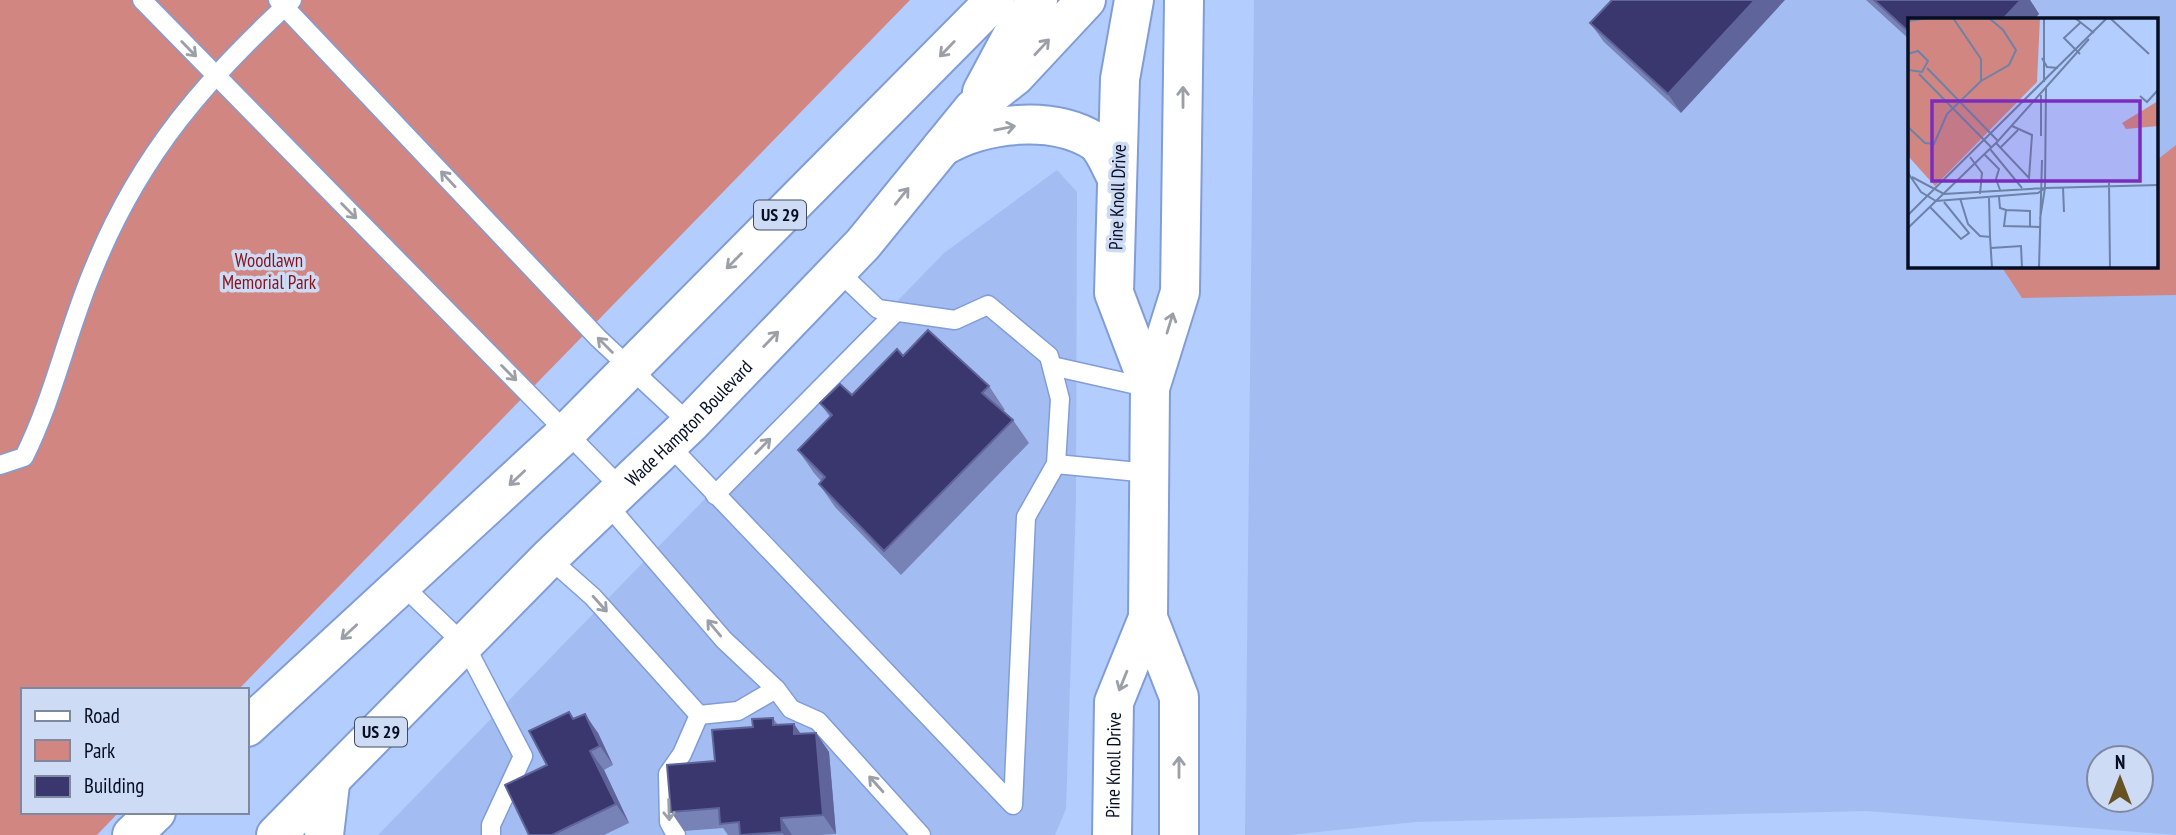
<svg xmlns="http://www.w3.org/2000/svg" width="2176" height="835" viewBox="0 0 2176 835" font-family="'PT Sans Narrow',sans-serif">
<style>
.built{fill:#a3bdf3;fill-rule:evenodd}
.green{fill:#d28681}
.lines{fill:none;stroke-linecap:round;stroke-linejoin:round}
.lane-casing{stroke:#809dd7;stroke-width:21}
.primary-casing{stroke:#809dd7;stroke-width:42}
.lane{stroke:#fff;stroke-width:18}
.primary{stroke:#fff;stroke-width:38}
.wall{fill:#7782b6}
.shaded-wall{fill:#5f649a}
.building{fill:#3a376e;stroke:#5f649a;stroke-width:2}
.oneway{stroke:#9b9fa7}
.labels{text-anchor:middle;stroke-width:7;stroke-linejoin:round;paint-order:stroke}
.shield{fill:#cedbf4;stroke:#414c62;stroke-width:2}
.shield-label{font-size:18px;font-weight:bold;fill:#050e23}
.street-label{font-size:19px;fill:#050e23;stroke:#cedbf4}
.park-label{font-size:19px;fill:#86121c;stroke:#cedbf4}
.inset-road{fill:none;stroke:#6e81a7;stroke-width:2}
.view{fill:#7b2cbf;fill-opacity:0.15;stroke:#7b2cbf;stroke-width:3.5}
.inset-edge{fill:none;stroke:#050e23;stroke-width:3.5}
</style>
<rect width="100%" height="100%" fill="#b4cdff"/>
<!-- built -->
<g class="built">
<path d="M1254,0H2176V835L1866,811L1416,822L1288,835H1245ZM1910,19H2157V266H1910ZM2099,758H2141V800H2099Z"/>
<path d="M1057,170L1077,192L1076,501L1066,809L1055,835H378L944,253Z"/>
</g>
<!-- green -->
<g class="green">
<path d="M0,0H910L238,690H23V812H119L97,835H0Z"/>
<path d="M2176,145V295L2022,298L2001,266H2157V160Z"/>
</g>
<g class="lines">
<!-- lane casing -->
<g class="lane-casing">
<g id="lane">
<path d="M142,0L621,488"/>
<path d="M278,0L598,338L690,424"/>
<path d="M1052,366L1150,388"/>
<path d="M669,445L1013,805L1026,517L1056,464L1060,399L1049,356L988,305L955,320L878,309L837,270"/>
<path d="M1056,464L1149,473"/>
<path d="M0,465L24,457C55,395 68,327 96,263C141,154 206,79 292,0"/>
<path d="M715,495L896,312"/>
<path d="M606,503L724,640L776,689L791,709L818,721L921,835"/>
<path d="M549,558L593,597L699,715L682,754L668,774L669,822L676,835"/>
<path d="M401,584L465,645L523,756L491,825V835"/>
<path d="M699,715L738,711L776,689"/>
</g>
</g>
<!-- primary casing -->
<g class="primary-casing">
<g id="primary">
<path d="M1134,0L1120,79L1114,293L1150,388"/>
<path d="M982,92L1012,36L1038,0"/>
<path d="M942,147C984,122 1052,115 1094,141C1104,148 1111,168 1117,178"/>
<path d="M247,727L567,432L995,0"/>
<path d="M132,835L156,812"/>
<path id="s1" d="M276,835L549,558L690,424L863,244L973,109L1015,76L1086,0"/>
<path d="M324,835L330,784"/>
<path id="s2" d="M1112,835L1114,702L1148,618"/>
<path d="M1179,835V697L1148,618L1150,388L1180,292L1184,0"/>
</g>
</g>
<!-- lane -->
<use href="#lane" class="lane"/>
<!-- primary -->
<use href="#primary" class="primary"/>
</g>
<!-- wall -->
<g class="wall">
<path d="M1612,0L1681,113L1604,42L1590,23Z"/>
<path d="M1866,0H2030L2039,14L2034,19H1910V40Z"/>
<path d="M903,356L989,386L1005,410L1003,411L1013,420L1029,443L901,575L835,507L819,484L821,481L814,473L798,450L830,417L820,403L852,395Z"/>
<path d="M773,718L778,725L794,724L800,734L816,733L829,752L836,834L821,835H728L723,828L684,831L671,812L715,761Z"/>
<path d="M574,719L598,733L613,765L604,770L629,823L604,835H529Z"/>
</g>
<!-- shaded-wall -->
<g class="shaded-wall">
<path d="M1755,0H1785L1681,113L1668,94Z"/>
<path d="M2021,0H2030L2039,14L2034,19H2003Z"/>
<path d="M585,714L598,733L613,765L600,746Z"/>
<path d="M794,724L807,743L794,734Z"/>
<path d="M816,733L829,752L836,834L823,815Z"/>
<path d="M590,751L604,770L629,823L616,804Z"/>
<path d="M781,818L792,835H784L782,832Z"/>
</g>
<!-- building -->
<g class="building">
<path d="M1612,0H1755L1668,94L1590,23Z"/>
<path d="M1874,0H2021L2003,19H1910V33Z"/>
<path d="M928,330L989,386L982,393L1013,420L884,551L819,484L825,477L798,450L832,415L820,403L840,384L852,395L897,349L903,356Z"/>
<path d="M569,712L573,719L585,714L600,746L590,751L616,804L552,835H529L505,785L547,765L529,731Z"/>
<path d="M773,718V725L794,724V734L816,733L823,815L781,818L782,832L740,835L739,822L720,824L719,808L671,812L667,765L715,761L712,730L753,727L752,719Z"/>
</g>
<!-- one-way arrows -->
<defs><path id="oneway-shaft" d="M-6 0H5M1.5-3L5.5 0L1.5 3" fill="none" stroke-width="1.6" stroke-linecap="round" stroke-linejoin="round" transform="scale(1.75)"/></defs>
<g class="oneway">
<use href="#oneway-shaft" transform="translate(1042 47) rotate(-47)"/>
<use href="#oneway-shaft" transform="translate(189 49) rotate(46)"/>
<use href="#oneway-shaft" transform="translate(947 49) rotate(134)"/>
<use href="#oneway-shaft" transform="translate(1183 97) rotate(-90)"/>
<use href="#oneway-shaft" transform="translate(1005 128) rotate(-11)"/>
<use href="#oneway-shaft" transform="translate(448 179) rotate(-133)"/>
<use href="#oneway-shaft" transform="translate(902 196) rotate(-51)"/>
<use href="#oneway-shaft" transform="translate(349 211) rotate(45)"/>
<use href="#oneway-shaft" transform="translate(734 261) rotate(135)"/>
<use href="#oneway-shaft" transform="translate(1170 323) rotate(-73)"/>
<use href="#oneway-shaft" transform="translate(771 339) rotate(-46)"/>
<use href="#oneway-shaft" transform="translate(605 345) rotate(-135)"/>
<use href="#oneway-shaft" transform="translate(509 373) rotate(45)"/>
<use href="#oneway-shaft" transform="translate(763 446) rotate(-45)"/>
<use href="#oneway-shaft" transform="translate(517 478) rotate(137)"/>
<use href="#oneway-shaft" transform="translate(600 604) rotate(48)"/>
<use href="#oneway-shaft" transform="translate(714 628) rotate(-130)"/>
<use href="#oneway-shaft" transform="translate(349 632) rotate(137)"/>
<use href="#oneway-shaft" transform="translate(1123 681) rotate(112)"/>
<use href="#oneway-shaft" transform="translate(1179 767) rotate(-90)"/>
<use href="#oneway-shaft" transform="translate(876 784) rotate(-132)"/>
<use href="#oneway-shaft" transform="translate(669 810) rotate(88)"/>
</g>
<g class="labels">
<!-- shield labels -->
<g class="shield">
<rect x="754" y="200.5" width="52" height="29" rx="5"/>
<rect x="355" y="717.5" width="52" height="29" rx="5"/>
</g>
<g class="shield-label">
<text x="780" y="221">US 29</text>
<text x="381" y="738">US 29</text>
</g>
<!-- street labels -->
<g class="street-label">
<text transform="translate(1117 197) rotate(-88)" y="7">Pine Knoll Drive</text>
<text dy="7" stroke="none"><textPath href="#s1" startOffset="583">Wade Hampton Boulevard</textPath></text>
<text dy="7" stroke="none"><textPath href="#s2" startOffset="70">Pine Knoll Drive</textPath></text>
</g>
<!-- park labels -->
<g class="park-label">
<text x="269" y="267">Woodlawn<tspan x="269" dy="22">Memorial Park</tspan></text>
</g>
</g>
<!-- overview -->
<g transform="translate(1908 18)">
<rect width="250" height="250" fill="#b4cdff"/>
<path d="M0,0H132L129,64L27,168L0,138ZM250,83V108L218,111L214,105Z" fill="#d28681"/>
<path class="inset-road" d="M136,0V64M167,0L186,15M202,0L241,36M0,3L21,0M172,5L156,20L172,36M0,36L10,33L20,43L14,54L0,52M134,40L139,49L150,50M19,50L90,123M11,56L83,129M73,63L101,47L108,32L95,12L81,0M133,77V118M232,78L239,84L250,72M0,109L17,125L26,126L39,96L73,63V41L45,0M88,125L121,160L124,117L104,108M92,130L110,112M82,131L114,170M76,136L91,151L88,161L92,172M62,139L74,155L72,176M0,155L13,174L28,183L130,175L137,170M4,159L36,176L137,170M201,165L202,250M155,169L156,194M137,170L251,167M91,179L92,190L98,192L96,208L132,209M52,180L60,206L72,218L82,219L81,180M22,189L53,221L61,215L36,184M98,192L122,193V209M0,197L199,0M132,201L137,170L138,70M0,210L90,123L181,21M82,219L84,250M83,230L113,228L114,250M131,250L134,142"/>
<path class="view" d="M24,83H232V163H24Z"/>
<rect width="250" height="250" class="inset-edge"/>
</g>
<!-- legend -->
<rect x="21" y="688" width="228" height="126" fill="#cedbf4" stroke="#7e89a0" stroke-width="2"/>
<rect x="35" y="711" width="35" height="10" fill="#ffffff" stroke="#7e89a0" stroke-width="2"/>
<text x="84" y="723" font-size="21" fill="#050e23">Road</text>
<rect x="35" y="740" width="35" height="21" fill="#d28681" stroke="#7e89a0" stroke-width="2"/>
<text x="84" y="758" font-size="21" fill="#050e23">Park</text>
<rect x="35" y="776" width="35" height="21" fill="#3a376e" stroke="#7e89a0" stroke-width="2"/>
<text x="84" y="793" font-size="21" fill="#050e23">Building</text>
<!-- north arrow -->
<g transform="translate(2120 779)"><circle r="33" fill="#cedbf4" stroke="#7e89a0" stroke-width="2"/>
<path d="M0-5L12 26L0 18L-12 26Z" fill="#695222"/>
<text y="-10" font-size="19" font-weight="bold" text-anchor="middle" fill="#050e23">N</text>
</g>
</svg>
